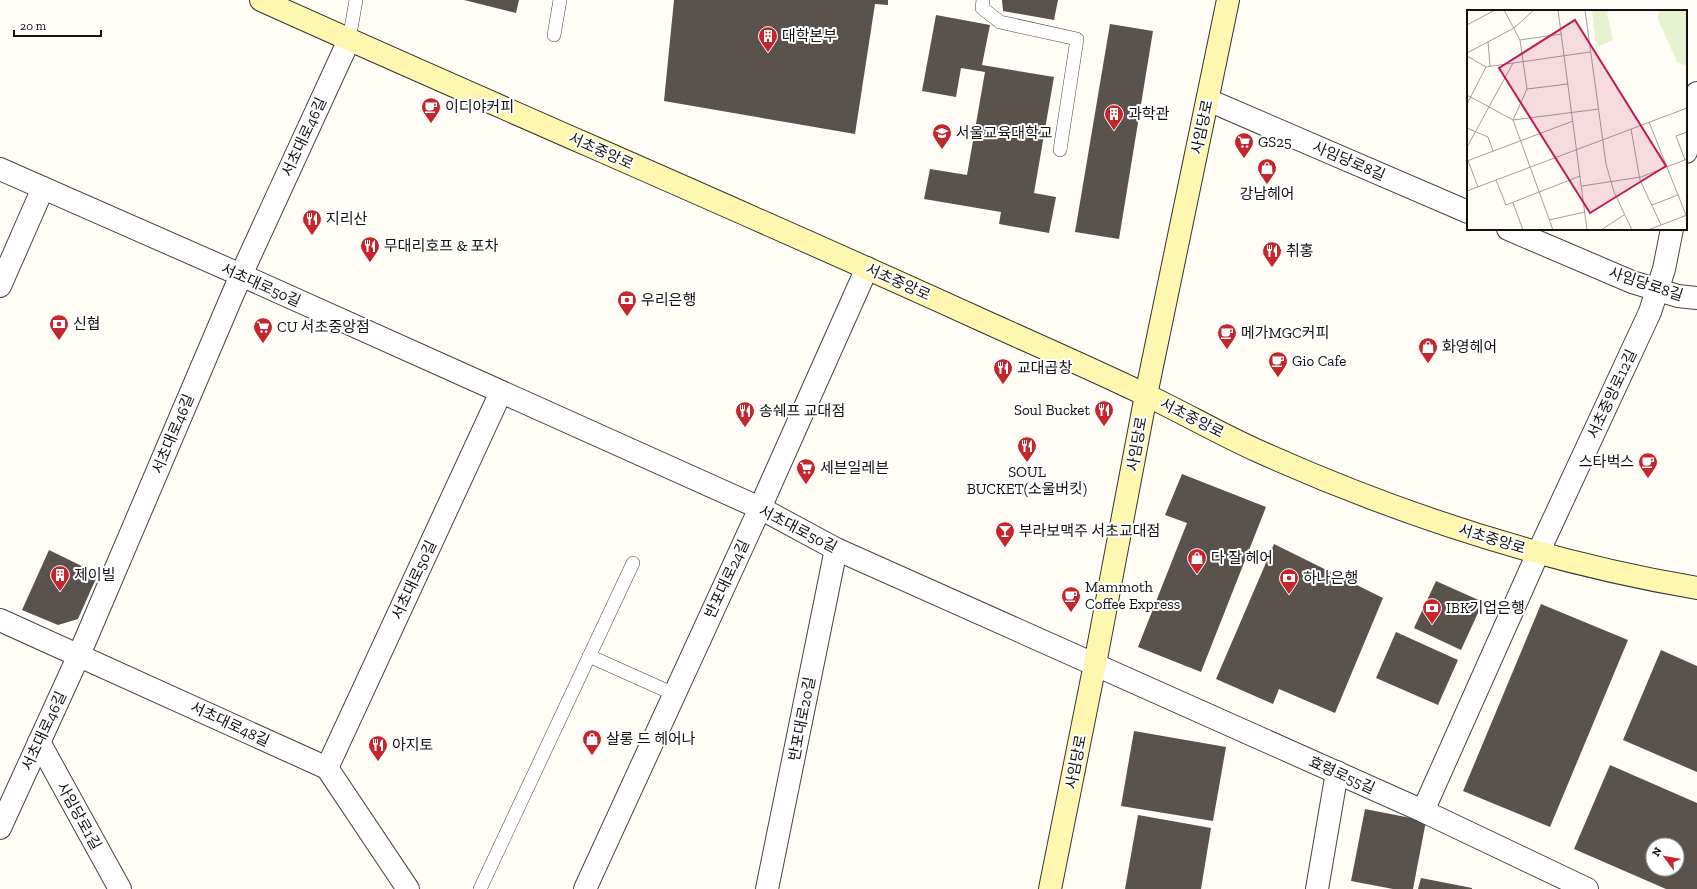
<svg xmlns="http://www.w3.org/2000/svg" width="1697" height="889" viewBox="0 0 1697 889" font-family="'Zilla Slab','Noto Sans KR',serif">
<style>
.building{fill:#5a524d;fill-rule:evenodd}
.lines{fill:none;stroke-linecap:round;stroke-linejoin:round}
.service-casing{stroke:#444;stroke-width:14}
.minor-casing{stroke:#444;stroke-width:24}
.secondary-casing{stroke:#333;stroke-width:24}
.service{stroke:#fff;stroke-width:13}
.minor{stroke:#fff;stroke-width:22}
.secondary{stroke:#fff6b0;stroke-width:22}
.labels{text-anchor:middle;stroke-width:4;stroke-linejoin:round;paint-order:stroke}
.poi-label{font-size:15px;fill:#111;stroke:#fff;text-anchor:start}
.street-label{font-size:15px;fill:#111;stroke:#fff}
.inset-road{fill:none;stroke:#a09f9a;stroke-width:1}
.view{fill:#c2185b;fill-opacity:0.15;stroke:#c2185b;stroke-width:2}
.inset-edge{fill:none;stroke:#111;stroke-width:2}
</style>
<rect width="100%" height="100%" fill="#fffdf5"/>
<!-- building -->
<g class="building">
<path d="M464,0H519L516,13Z"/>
<path d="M674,0H888V5L875,4L855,134L664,101Z"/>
<path d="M1002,0H1058L1054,20L1003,11Z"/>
<path d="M936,15L990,25L982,65L1054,77L1034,193L1056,197L1049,233L999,224L1001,212L924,199L930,169L967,175L985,72L961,68L956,97L922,91Z"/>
<path d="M1110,24L1153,31L1119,239L1075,232Z"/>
<path d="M1182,474L1266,507L1201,672L1138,647L1187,523L1165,515Z"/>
<path d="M1274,544L1383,598L1335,713L1279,689L1273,704L1216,679Z"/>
<path d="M49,550L98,574L78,619L58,625L22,610Z"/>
<path d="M1436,581L1483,602L1461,650L1414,628Z"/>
<path d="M1541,604L1628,640L1550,827L1463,791Z"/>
<path d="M1396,632L1458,660L1438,705L1376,678Z"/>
<path d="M1661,650L1697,666V772L1623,740Z"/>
<path d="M1134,731L1226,747L1213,821L1121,806Z"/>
<path d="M1610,765L1697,803V889H1666L1574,849ZM1653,845H1677V869H1653Z"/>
<path d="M1365,809L1426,821L1413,889H1393L1351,881Z"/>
<path d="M1138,815L1211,828L1201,889H1125Z"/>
<path d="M1421,878L1472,888V889H1418Z"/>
</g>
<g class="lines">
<!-- service casing -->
<g class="service-casing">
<g id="service">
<path d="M983,0L982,8L1000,22L1077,39L1060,150"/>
<path d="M554,35L560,0"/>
<path d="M349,40L356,0"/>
<path d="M589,656L674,694"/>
<path d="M480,889L633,563"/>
</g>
</g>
<!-- minor casing -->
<g class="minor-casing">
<g id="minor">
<path d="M1208,100L1468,212"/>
<path d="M1686,152L1697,93"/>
<path d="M0,169L241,275L760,508L836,549L1423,811L1587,889"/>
<path d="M1508,229L1632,282L1678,296L1697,298"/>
<path d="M0,286L43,188"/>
<path d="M0,620L327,768L408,889"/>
<path d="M39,742L120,889"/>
<path d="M327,768L501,392"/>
<path d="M1423,811L1538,553L1650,312L1664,269L1672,229"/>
<path d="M0,828L79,655L241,275L349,40"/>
<path d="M585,889L760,508L867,268"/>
<path d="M767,889L836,549"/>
<path d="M1317,889L1337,772"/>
</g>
</g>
<!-- secondary casing -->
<g class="secondary-casing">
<g id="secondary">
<path d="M261,0C498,107 738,209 975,317C1032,343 1090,368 1146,395C1184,413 1220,434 1258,451C1398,514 1545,562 1697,588"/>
<path d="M1050,889L1095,664L1146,395L1228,0"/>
</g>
</g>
<!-- service -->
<use href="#service" class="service"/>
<!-- minor -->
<use href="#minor" class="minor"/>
<!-- secondary -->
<use href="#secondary" class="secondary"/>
</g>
<!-- icons -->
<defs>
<g id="building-pin" transform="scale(1)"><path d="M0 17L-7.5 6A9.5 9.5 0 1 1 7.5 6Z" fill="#c4262e" stroke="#fff"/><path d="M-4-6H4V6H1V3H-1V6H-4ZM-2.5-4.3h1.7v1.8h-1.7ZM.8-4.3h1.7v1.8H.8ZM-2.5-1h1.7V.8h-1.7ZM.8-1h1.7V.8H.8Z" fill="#fff"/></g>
<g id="cafe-pin" transform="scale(1)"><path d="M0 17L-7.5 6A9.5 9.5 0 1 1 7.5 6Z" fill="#c4262e" stroke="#fff"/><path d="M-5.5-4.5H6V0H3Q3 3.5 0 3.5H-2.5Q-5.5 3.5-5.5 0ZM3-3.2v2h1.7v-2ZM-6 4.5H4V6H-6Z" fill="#fff"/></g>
<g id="university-pin" transform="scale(1)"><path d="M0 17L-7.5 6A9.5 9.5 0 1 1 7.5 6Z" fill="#c4262e" stroke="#fff"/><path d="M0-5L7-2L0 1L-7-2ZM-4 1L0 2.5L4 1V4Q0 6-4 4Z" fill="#fff"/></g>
<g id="supermarket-pin" transform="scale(1)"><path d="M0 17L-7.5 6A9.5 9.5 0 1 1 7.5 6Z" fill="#c4262e" stroke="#fff"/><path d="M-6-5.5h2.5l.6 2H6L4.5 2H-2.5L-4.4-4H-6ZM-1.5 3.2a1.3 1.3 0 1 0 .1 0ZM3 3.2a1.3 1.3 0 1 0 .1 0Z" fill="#fff"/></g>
<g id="shop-pin" transform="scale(1)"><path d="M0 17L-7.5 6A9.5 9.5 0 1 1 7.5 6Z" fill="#c4262e" stroke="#fff"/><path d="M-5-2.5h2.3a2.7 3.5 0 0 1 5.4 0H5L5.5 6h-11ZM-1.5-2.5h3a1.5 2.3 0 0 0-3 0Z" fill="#fff"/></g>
<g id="restaurant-pin" transform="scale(1)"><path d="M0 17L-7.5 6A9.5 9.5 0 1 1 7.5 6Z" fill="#c4262e" stroke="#fff"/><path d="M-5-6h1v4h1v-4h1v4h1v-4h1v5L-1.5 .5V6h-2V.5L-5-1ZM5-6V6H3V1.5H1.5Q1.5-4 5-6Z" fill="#fff"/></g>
<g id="bank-pin" transform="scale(1)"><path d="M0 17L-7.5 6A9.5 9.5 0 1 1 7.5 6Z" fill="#c4262e" stroke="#fff"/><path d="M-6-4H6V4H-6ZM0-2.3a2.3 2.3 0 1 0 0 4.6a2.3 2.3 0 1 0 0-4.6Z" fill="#fff"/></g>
<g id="bar-pin" transform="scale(1)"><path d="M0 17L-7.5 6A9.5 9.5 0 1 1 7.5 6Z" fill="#c4262e" stroke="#fff"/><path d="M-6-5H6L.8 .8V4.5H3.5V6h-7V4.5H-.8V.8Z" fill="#fff"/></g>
</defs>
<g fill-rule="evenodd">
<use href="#building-pin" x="768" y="36"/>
<use href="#cafe-pin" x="431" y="107"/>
<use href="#building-pin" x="1114" y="114"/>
<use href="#university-pin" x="942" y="133"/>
<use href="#supermarket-pin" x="1244" y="142"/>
<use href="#shop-pin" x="1267" y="168"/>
<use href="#restaurant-pin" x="312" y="219"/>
<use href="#restaurant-pin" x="370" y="246"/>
<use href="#restaurant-pin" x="1272" y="251"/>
<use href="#bank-pin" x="627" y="300"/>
<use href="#bank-pin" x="59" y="324"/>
<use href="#supermarket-pin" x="263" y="327"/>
<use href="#cafe-pin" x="1227" y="333"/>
<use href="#shop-pin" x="1428" y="347"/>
<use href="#cafe-pin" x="1278" y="361"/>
<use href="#restaurant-pin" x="1003" y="368"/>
<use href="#restaurant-pin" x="1104" y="410"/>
<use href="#restaurant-pin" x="745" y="411"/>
<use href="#restaurant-pin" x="1027" y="446"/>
<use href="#cafe-pin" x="1648" y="462"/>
<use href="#supermarket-pin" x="806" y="468"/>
<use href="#bar-pin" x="1005" y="531"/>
<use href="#shop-pin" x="1197" y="558"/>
<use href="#building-pin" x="60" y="575"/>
<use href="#bank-pin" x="1289" y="578"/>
<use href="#cafe-pin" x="1071" y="596"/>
<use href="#bank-pin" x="1432" y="608"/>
<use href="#shop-pin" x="592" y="739"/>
<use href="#restaurant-pin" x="378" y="745"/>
</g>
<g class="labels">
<!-- poi labels -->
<g class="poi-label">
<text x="782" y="41">대학본부</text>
<text x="445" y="112">이디야커피</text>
<text x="1128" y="119">과학관</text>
<text x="956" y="138">서울교육대학교</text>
<text x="1258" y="147">GS25</text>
<text x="1267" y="199" text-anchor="middle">강남헤어</text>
<text x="326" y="224">지리산</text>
<text x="384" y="251">무대리호프 &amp; 포차</text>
<text x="1286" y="256">취홍</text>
<text x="641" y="305">우리은행</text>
<text x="73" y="329">신협</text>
<text x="277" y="332">CU 서초중앙점</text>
<text x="1241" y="338">메가MGC커피</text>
<text x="1442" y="352">화영헤어</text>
<text x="1292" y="366">Gio Cafe</text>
<text x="1017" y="373">교대곱창</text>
<text x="1090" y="415" text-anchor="end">Soul Bucket</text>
<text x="759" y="416">송쉐프 교대점</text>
<text x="1634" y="467" text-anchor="end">스타벅스</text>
<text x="820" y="473">세븐일레븐</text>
<text x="1027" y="477" text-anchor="middle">SOUL<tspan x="1027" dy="17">BUCKET(소울버킷)</tspan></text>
<text x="1019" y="536">부라보맥주 서초교대점</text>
<text x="1211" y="563">다 잘 헤어</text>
<text x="74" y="580">제이빌</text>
<text x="1303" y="583">하나은행</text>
<text x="1085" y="592">Mammoth<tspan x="1085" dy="17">Coffee Express</tspan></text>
<text x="1446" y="613">IBK기업은행</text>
<text x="606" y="744">살롱 드 헤어나</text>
<text x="392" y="750">아지토</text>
</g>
<!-- street labels -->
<g class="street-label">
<text transform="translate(1202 127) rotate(-78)" y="5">사임당로</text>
<text transform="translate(304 137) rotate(-65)" y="5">서초대로46길</text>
<text transform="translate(601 151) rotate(24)" y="5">서초중앙로</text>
<text transform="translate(1349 161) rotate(23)" y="5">사임당로8길</text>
<text transform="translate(898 282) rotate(24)" y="5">서초중앙로</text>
<text transform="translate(1646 284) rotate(18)" y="5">사임당로8길</text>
<text transform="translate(261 285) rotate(24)" y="5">서초대로50길</text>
<text transform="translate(1612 394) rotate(-65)" y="5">서초중앙로12길</text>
<text transform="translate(1192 418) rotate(27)" y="5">서초중앙로</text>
<text transform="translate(173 434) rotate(-67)" y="5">서초대로46길</text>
<text transform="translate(1137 444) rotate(-80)" y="5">사임당로</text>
<text transform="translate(798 529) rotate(27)" y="5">서초대로50길</text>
<text transform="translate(1492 539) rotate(17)" y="5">서초중앙로</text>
<text transform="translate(727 579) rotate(-65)" y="5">반포대로24길</text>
<text transform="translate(414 580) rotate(-65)" y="5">서초대로50길</text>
<text transform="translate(802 719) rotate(-79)" y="5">반포대로20길</text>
<text transform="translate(230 724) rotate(25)" y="5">서초대로48길</text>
<text transform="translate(44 731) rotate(-65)" y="5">서초대로46길</text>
<text transform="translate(1076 762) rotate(-79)" y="5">사임당로</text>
<text transform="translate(1342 775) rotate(24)" y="5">효령로55길</text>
<text transform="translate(79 816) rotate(61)" y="5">사임당로1길</text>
</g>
</g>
<!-- overview -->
<g transform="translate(1467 10)">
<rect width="220" height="220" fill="#fffdf5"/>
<path d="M125,0H143L140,3L146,30L129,37ZM192,0H220V56L210,52L191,9Z" fill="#e6f2cf"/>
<path class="inset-road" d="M37,0L53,30L60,79L46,110L86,220M91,0L120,220M118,0L139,154L147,182L165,220M0,15L28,0M53,30L94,24M21,31L23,56M0,43L47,18L67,0M0,46L19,57L123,42M60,79L101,74M0,85L46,110L132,99M0,94L19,57M182,112L219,205M0,118L21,127L26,141M164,119L173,170L194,215M0,137L46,53M0,148L11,177M218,150L209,126L220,122M0,151L106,111M29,170L39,195L113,166M115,176L174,167L220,149M0,181L220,98M46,193L56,220M185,195L211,185M82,210L118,202M134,220L157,205M181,220L220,205"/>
<path class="view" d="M108,10L199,156L123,203L32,58Z"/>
<rect width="220" height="220" class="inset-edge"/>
</g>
<!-- north arrow -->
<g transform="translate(1665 857) rotate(302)"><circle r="19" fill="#ffffff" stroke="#a0a0a0"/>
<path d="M0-3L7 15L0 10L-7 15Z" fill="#c4262e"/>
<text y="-6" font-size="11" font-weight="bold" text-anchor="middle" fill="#111111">N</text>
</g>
<!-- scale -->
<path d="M14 30v6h87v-6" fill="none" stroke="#111111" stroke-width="2"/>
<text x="20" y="30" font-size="12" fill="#111111" stroke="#ffffff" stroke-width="3" paint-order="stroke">20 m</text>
</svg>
